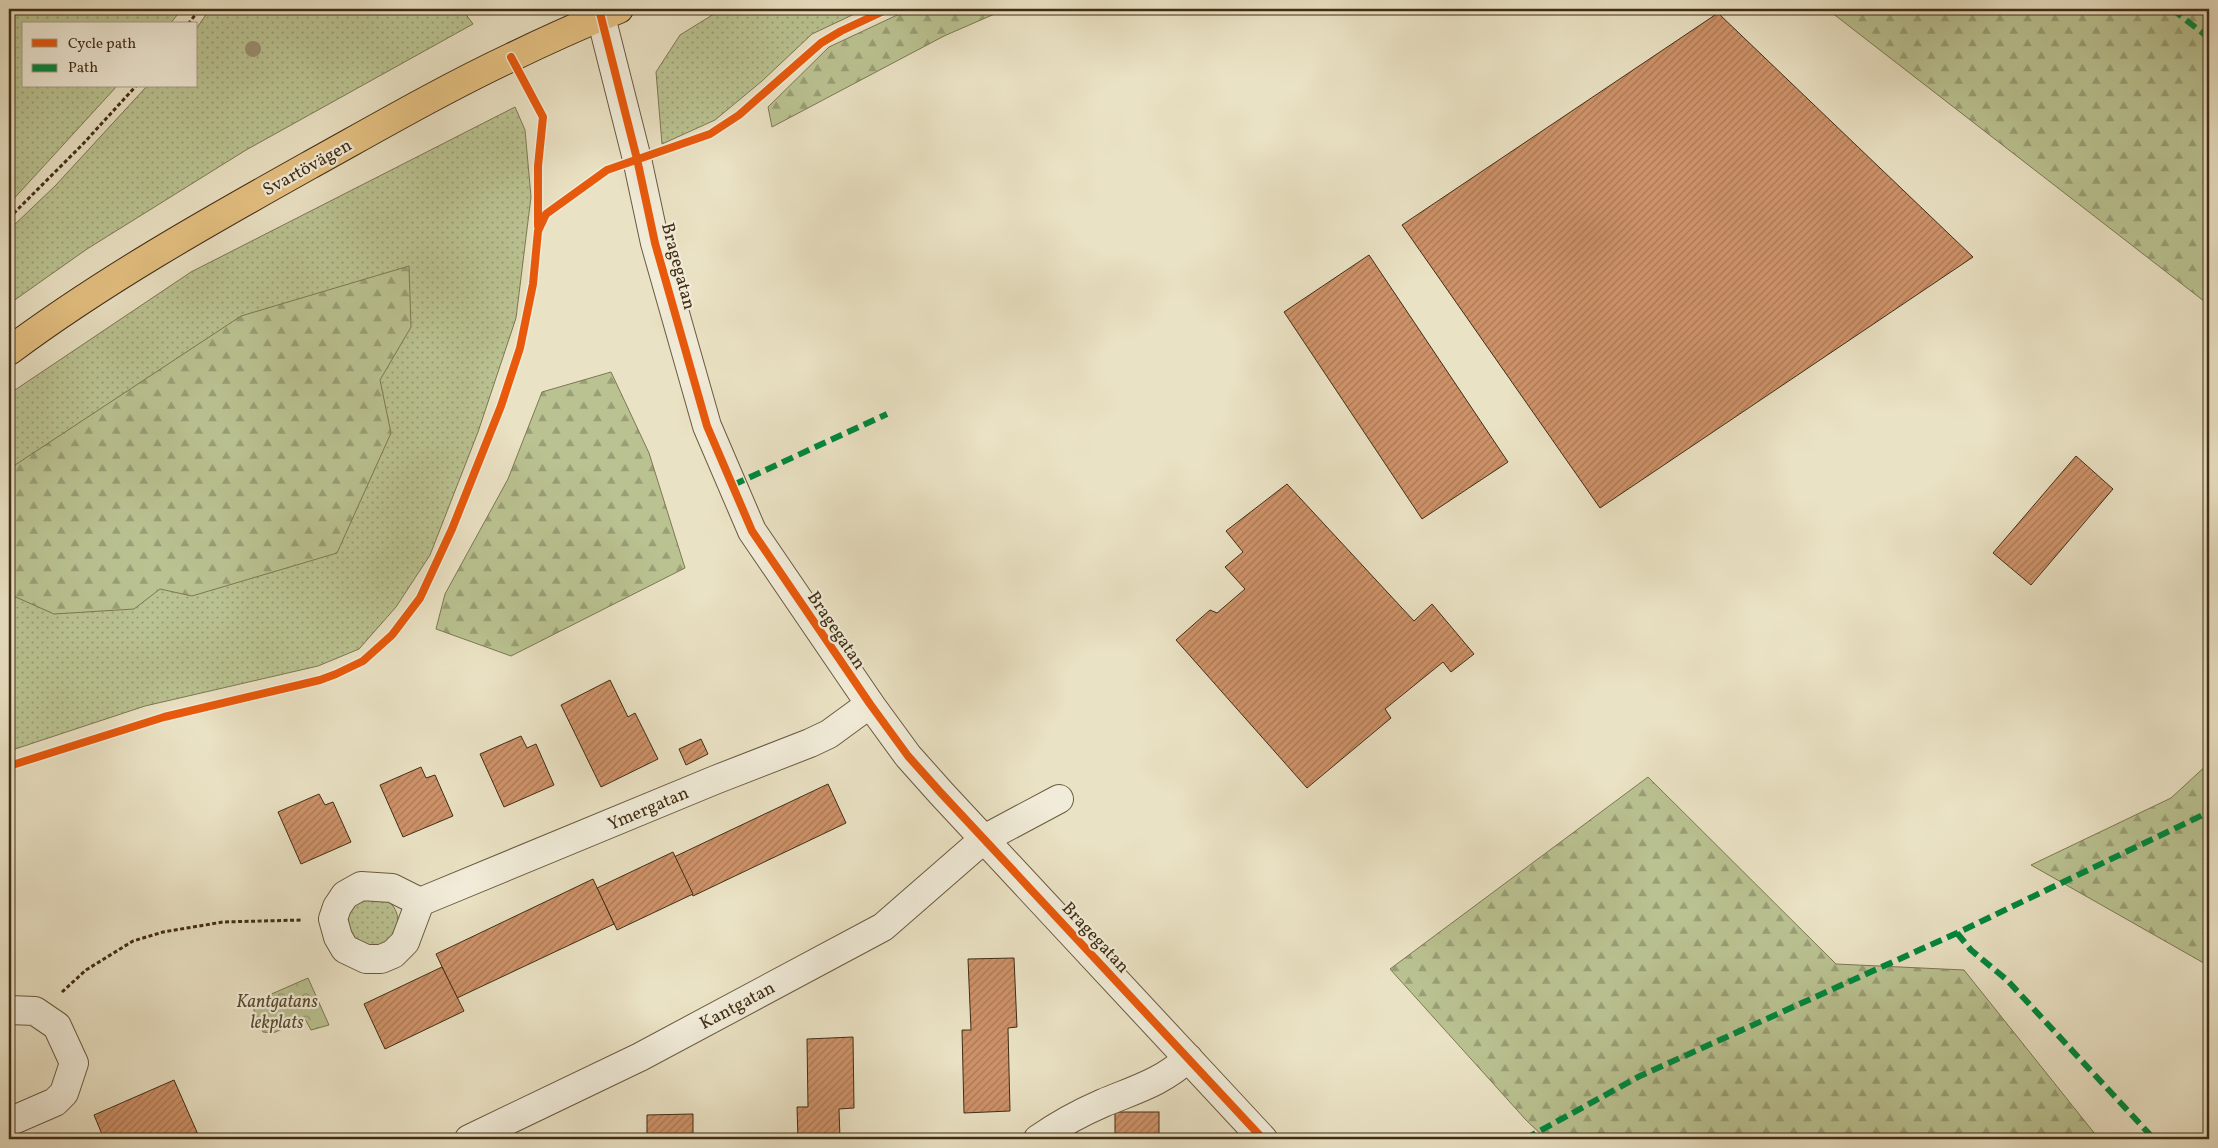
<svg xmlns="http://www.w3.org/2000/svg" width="2218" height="1148" viewBox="0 0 2218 1148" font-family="Vollkorn,serif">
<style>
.grass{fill:url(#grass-dots);stroke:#7d7852}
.forest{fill:url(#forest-firs);stroke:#7d7852}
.park{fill:url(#park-crowns);stroke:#7d7852}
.building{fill:url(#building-hatch);stroke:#402d14}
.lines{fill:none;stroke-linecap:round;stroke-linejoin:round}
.minor-casing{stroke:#6a5a40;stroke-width:30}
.major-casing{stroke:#402d14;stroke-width:30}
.path{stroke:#402d14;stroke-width:3;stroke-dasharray:4 2.5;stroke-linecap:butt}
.minor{stroke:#f1ecd9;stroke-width:28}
.major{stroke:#e5c182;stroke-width:28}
.quiet{stroke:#00873e;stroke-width:6;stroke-dasharray:12 6;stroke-linecap:butt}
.cycleway-casing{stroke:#f1ecd9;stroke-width:11}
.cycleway{stroke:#e8590c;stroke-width:8}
.tree{fill:#9a8f71}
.labels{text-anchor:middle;stroke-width:4.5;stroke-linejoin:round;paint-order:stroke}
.street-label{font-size:18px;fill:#402d14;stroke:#f1ecd9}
.park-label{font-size:18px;font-style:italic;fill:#584b2d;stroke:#f1ecd9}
</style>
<defs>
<pattern id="grass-dots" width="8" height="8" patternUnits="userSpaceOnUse" patternTransform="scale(1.25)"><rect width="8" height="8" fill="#bac291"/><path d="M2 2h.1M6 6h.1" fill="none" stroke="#999e75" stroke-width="1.8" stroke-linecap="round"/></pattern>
<pattern id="forest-firs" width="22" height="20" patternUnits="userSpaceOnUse" patternTransform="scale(1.25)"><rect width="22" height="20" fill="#bac291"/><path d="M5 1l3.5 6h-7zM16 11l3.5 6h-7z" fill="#999e75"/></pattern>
<pattern id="park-crowns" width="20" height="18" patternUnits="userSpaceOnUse" patternTransform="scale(1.25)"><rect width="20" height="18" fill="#bac291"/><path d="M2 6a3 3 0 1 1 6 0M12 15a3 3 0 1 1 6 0" fill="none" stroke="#999e75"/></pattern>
<pattern id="building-hatch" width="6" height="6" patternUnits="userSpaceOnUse" patternTransform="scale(1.25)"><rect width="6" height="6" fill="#ce9269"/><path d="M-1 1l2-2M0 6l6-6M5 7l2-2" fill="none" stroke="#a97855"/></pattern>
</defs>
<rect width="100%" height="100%" fill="#eae2c4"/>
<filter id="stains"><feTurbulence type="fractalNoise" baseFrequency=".004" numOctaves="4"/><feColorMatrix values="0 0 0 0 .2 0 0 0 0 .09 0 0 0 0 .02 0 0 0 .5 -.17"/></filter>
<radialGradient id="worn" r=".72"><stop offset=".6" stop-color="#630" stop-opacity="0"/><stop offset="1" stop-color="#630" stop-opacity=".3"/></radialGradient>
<!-- grass -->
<g class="grass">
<path d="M9,9H182L170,24H24V86H117L9,204Z"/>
<path d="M210,9H462L473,24L246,150L87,249L9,304V230L56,185L147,86H196V29Z"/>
<path d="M722,9H865L812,34L762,81L715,120L662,144L656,72L680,35Z"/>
<path d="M515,107L525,130L531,197L516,318L478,432L430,555L396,607L359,649L318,666L145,706L9,751V394L191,272Z"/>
<circle cx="373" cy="921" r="25"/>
</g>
<!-- forest -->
<g class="forest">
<path d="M910,9H1006L944,36L772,127L768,107L829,47Z"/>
<path d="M1827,9H2209V305Z"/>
<path d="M409,266L411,327L380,380L391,433L337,553L192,596L160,589L134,609L54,614L9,594V469L241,316Z"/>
<path d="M611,372L649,453L685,568L511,656L436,629L445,594L508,479L542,392Z"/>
<path d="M2209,763V966L2031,865L2171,798Z"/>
<path d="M1648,777L1836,964L1964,970L2099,1139H1546L1526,1120L1390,969Z"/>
</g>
<!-- park -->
<path class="park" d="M308,978L329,1025L311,1030L305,1019L273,1033L263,1032L251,1003Z"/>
<!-- building -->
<g class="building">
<path d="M1718,13L1973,257L1600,508L1402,225Z"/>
<path d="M1369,255L1508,462L1422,519L1284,312Z"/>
<path d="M2076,456L2113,489L2031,585L1993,553Z"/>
<path d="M1287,484L1414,621L1432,604L1474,654L1451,672L1443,662L1385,709L1391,718L1307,788L1176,640L1210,610L1217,613L1245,589L1225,567L1243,552L1226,531Z"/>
<path d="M610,680L628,717L635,713L658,759L601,787L561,705Z"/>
<path d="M521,736L527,748L536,744L554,785L504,807L480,754Z"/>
<path d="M701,739L708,754L686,765L679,749Z"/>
<path d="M421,767L426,778L435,775L453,816L403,837L380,785Z"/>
<path d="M828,784L846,823L693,896L674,857Z"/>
<path d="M319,794L325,805L333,802L351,842L301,864L278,812Z"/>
<path d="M673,852L693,894L617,930L597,888Z"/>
<path d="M593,879L614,924L457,998L436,954Z"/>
<path d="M1014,958L1017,1027L1008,1028L1010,1111L964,1113L962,1030H971L968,959Z"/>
<path d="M442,967L464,1011L385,1049L364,1004Z"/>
<path d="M853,1037L854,1108L839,1109L840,1139H798L797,1107H808L807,1039Z"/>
<path d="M174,1080L200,1139H104L94,1115Z"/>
<rect x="1115" y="1112" width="44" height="27"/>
<path d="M693,1114V1139H647V1115Z"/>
</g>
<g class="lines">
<!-- minor casing -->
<g class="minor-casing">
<g id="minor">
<path d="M599,9L637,159L655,243L707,426L752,531L870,704L908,756L941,793L1263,1139"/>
<path d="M420,902L392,888L361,886L345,895L337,907L333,919L338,937L345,949L366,959H381L393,954L405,942L420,902L715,780L810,743L829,734L870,704"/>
<path d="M9,1010L35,1011L57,1026L74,1063L64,1093L55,1102L9,1122"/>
<path d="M469,1139L640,1057L883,927L984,839L1059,799"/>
<path d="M1038,1139C1058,1125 1080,1113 1103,1103C1134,1090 1163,1082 1188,1058"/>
</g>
</g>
<!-- major casing -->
<g class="major-casing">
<path id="major" d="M9,351C103,281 206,223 308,166C375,129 442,90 512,57C547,40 583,24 619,9"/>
</g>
<!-- path -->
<g class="path">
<path d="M486,9L491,14"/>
<path d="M188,24L200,9"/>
<path d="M9,218L82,145L136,86"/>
<path d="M62,992L86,970L133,941L163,932L223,922L302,920"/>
</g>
<!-- minor -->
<use href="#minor" class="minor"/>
<!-- major -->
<use href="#major" class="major"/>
<!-- quiet -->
<g class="quiet">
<path d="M2172,9L2209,38"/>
<path d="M733,485L887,414"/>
<path d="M1957,933L1971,950L2007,980L2154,1139"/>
<path d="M1525,1139L1640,1076L1957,933L2209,812"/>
</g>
<!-- cycleway casing -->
<g class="cycleway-casing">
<g id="cycleway">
<path d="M599,9L637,159L655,243L707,426L752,531L870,704L908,756L941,793L1263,1139"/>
<path d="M511,57L543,117L538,166V226"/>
<path d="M9,766L164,717L320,680L336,674L363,661L392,635L420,598L452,529L501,406L520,348L533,284L538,231L546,214L607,170L710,134L739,115L821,43L841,31L888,9"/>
</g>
</g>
<!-- cycleway -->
<use href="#cycleway" class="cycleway"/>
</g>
<!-- trees -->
<circle class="tree" cx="253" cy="49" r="8"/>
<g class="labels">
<!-- street labels -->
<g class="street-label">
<text transform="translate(307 167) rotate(-29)" y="6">Svartövägen</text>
<text transform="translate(679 266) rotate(75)" y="6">Bragegatan</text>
<text transform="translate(837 630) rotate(56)" y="6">Bragegatan</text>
<text transform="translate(648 808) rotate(-23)" y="6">Ymergatan</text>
<text transform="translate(1096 937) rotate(47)" y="6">Bragegatan</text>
<text transform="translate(737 1005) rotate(-28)" y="6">Kantgatan</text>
</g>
<!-- park labels -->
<g class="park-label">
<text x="277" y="1007">Kantgatans<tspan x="277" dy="21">lekplats</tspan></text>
</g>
</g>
<!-- margin -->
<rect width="2218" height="1148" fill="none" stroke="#eae2c4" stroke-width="30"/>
<rect x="10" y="10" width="2198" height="1128" fill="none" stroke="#402d14" stroke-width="2.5"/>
<rect x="15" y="15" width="2188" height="1118" fill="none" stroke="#402d14"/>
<!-- legend -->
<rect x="22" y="22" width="175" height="65" fill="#f1ecd9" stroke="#aaa08a"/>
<rect x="32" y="39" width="25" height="8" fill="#e8590c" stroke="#aaa08a"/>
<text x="68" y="48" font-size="15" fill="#402d14">Cycle path</text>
<rect x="32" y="64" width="25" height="8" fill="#00873e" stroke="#aaa08a"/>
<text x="68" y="72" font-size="15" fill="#402d14">Path</text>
<rect width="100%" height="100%" filter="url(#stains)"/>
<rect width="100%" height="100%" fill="url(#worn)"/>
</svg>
